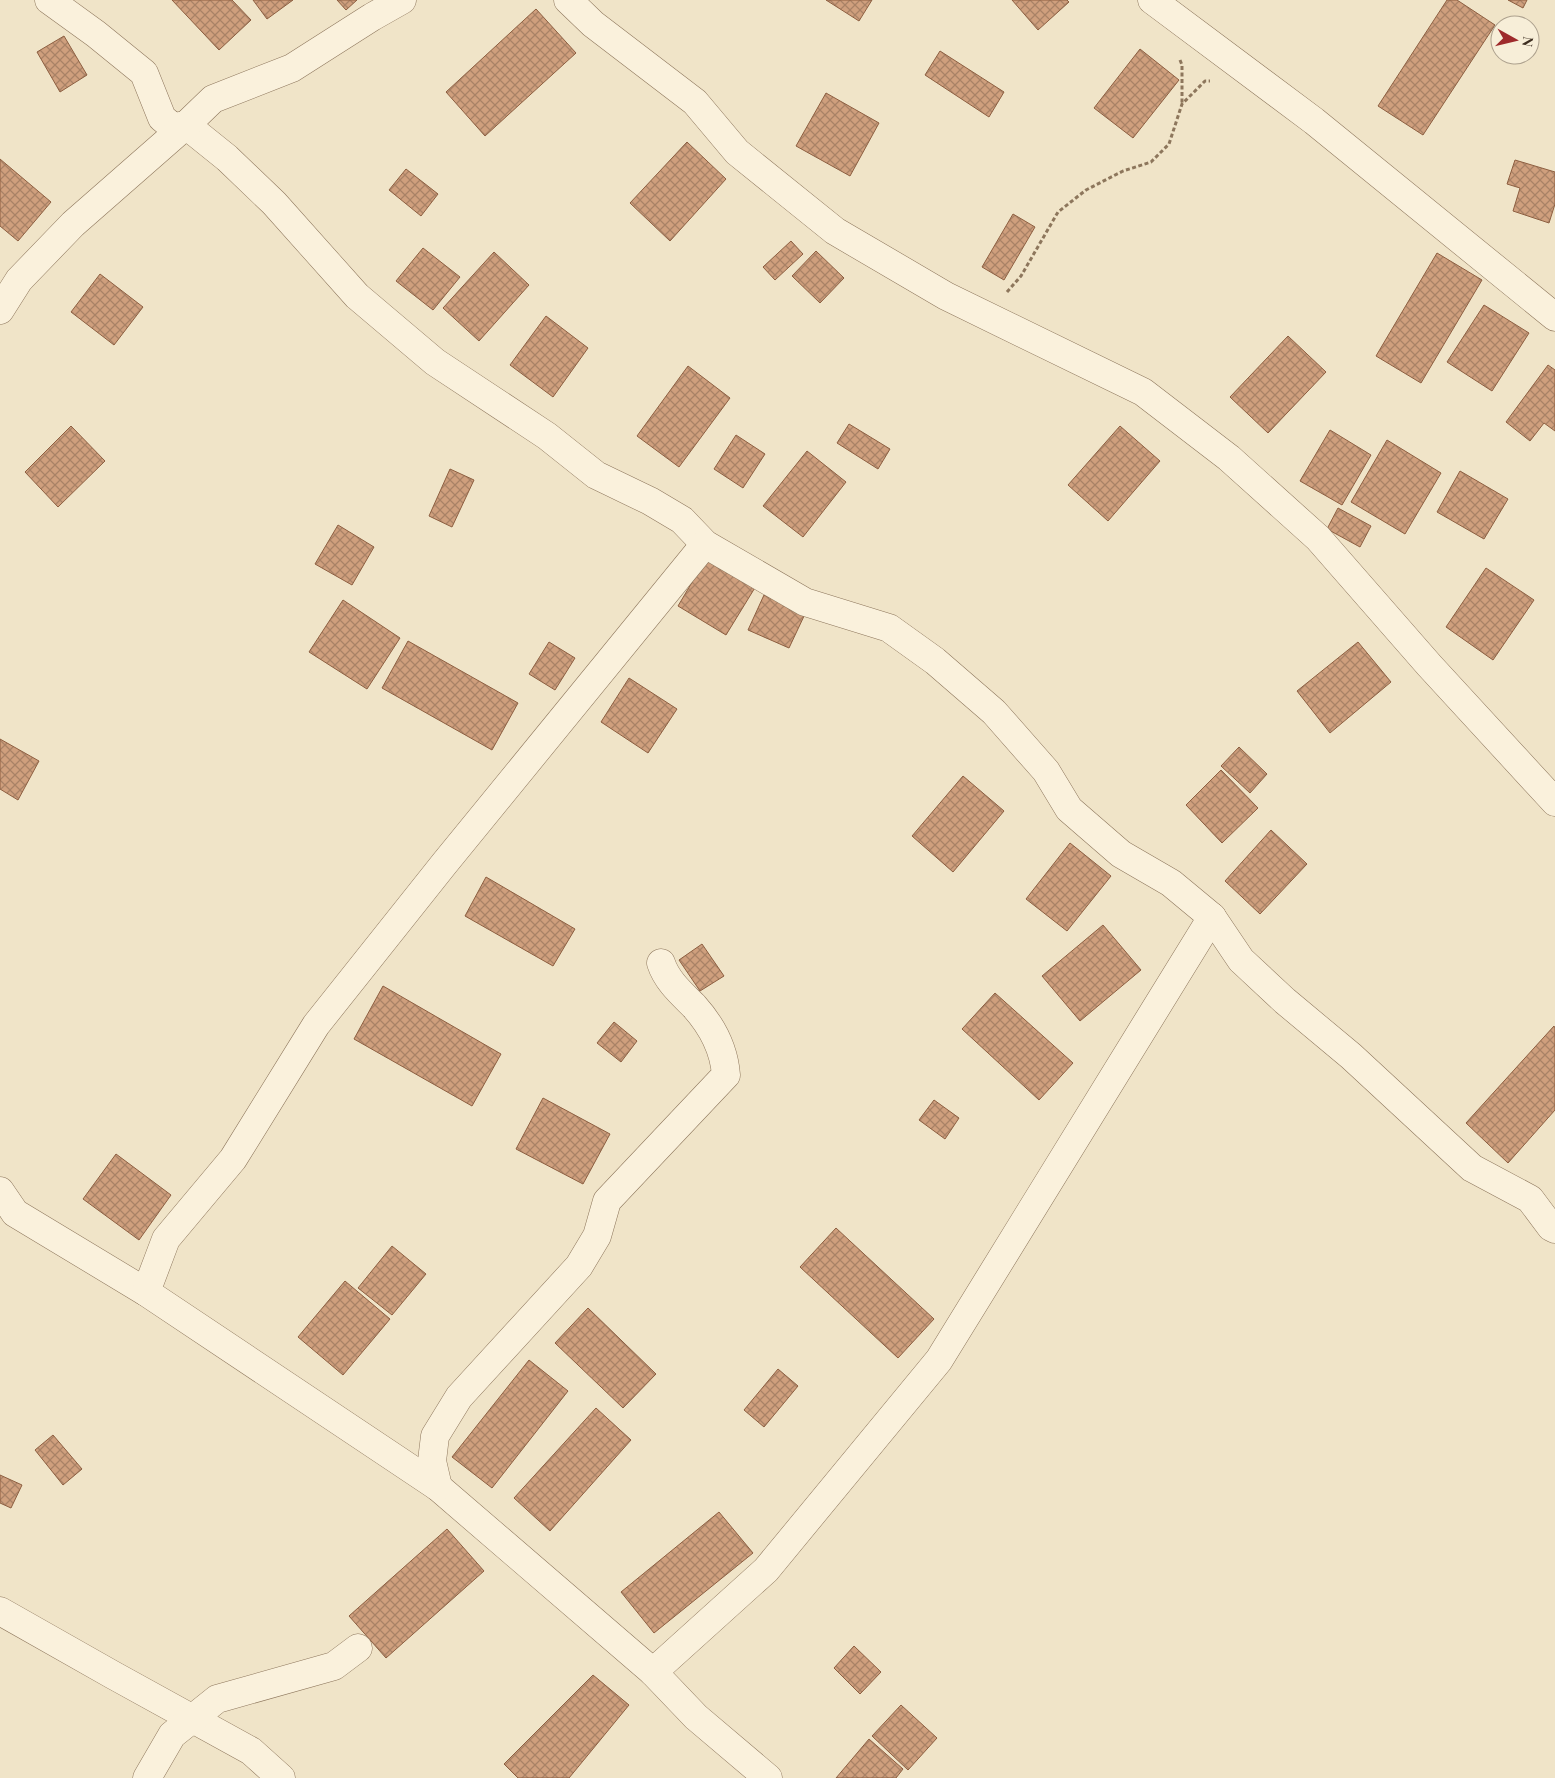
<svg xmlns="http://www.w3.org/2000/svg" width="1555" height="1778" viewBox="0 0 1555 1778" font-family="'Playfair Display',serif">
<style>
.building{fill:url(#building-cross-hatch);stroke:#8d5f41}
.lines{fill:none;stroke-linecap:round;stroke-linejoin:round}
.street-casing{stroke:#8d765c;stroke-width:29}
.path{stroke:#8d765c;stroke-width:3;stroke-dasharray:4 2.5;stroke-linecap:butt}
.street{stroke:#faf1dc;stroke-width:28}
</style>
<defs>
<pattern id="building-cross-hatch" width="8" height="8" patternUnits="userSpaceOnUse" patternTransform="scale(1.25)"><rect width="8" height="8" fill="#cf9f7d"/><path d="M0 0l8 8M0 8l8-8" fill="none" stroke="#a98266"/></pattern>
</defs>
<rect width="100%" height="100%" fill="#f0e4c8"/>
<!-- building -->
<g class="building">
<path d="M172,0H232L251,20L219,50Z"/>
<path d="M253,0H293L267,19Z"/>
<path d="M337,0H357L346,10Z"/>
<path d="M826,0H872L859,21Z"/>
<path d="M1012,0H1067L1069,2L1038,30Z"/>
<path d="M1447,0H1457L1495,25L1423,135L1378,106Z"/>
<path d="M1508,0H1527L1523,8Z"/>
<path d="M536,9L576,53L485,136L446,92Z"/>
<path d="M64,36L87,75L60,92L37,52Z"/>
<path d="M1140,49L1179,80L1133,138L1094,108Z"/>
<path d="M940,51L1004,92L989,117L925,75Z"/>
<path d="M826,93L879,123L850,176L796,146Z"/>
<path d="M687,142L726,179L670,241L630,203Z"/>
<path d="M0,159L51,202L18,241L0,226Z"/>
<path d="M1515,160L1555,172V204L1549,223L1513,211L1520,188L1507,184Z"/>
<path d="M406,169L438,194L421,216L389,190Z"/>
<path d="M1013,214L1035,227L1004,280L982,267Z"/>
<path d="M791,241L803,254L775,280L763,267Z"/>
<path d="M423,248L460,277L433,310L396,281Z"/>
<path d="M816,251L844,278L820,303L792,276Z"/>
<path d="M494,252L529,285L479,341L443,308Z"/>
<path d="M1437,253L1482,280L1421,383L1376,356Z"/>
<path d="M100,274L143,307L114,345L71,312Z"/>
<path d="M1484,305L1529,333L1492,391L1447,362Z"/>
<path d="M546,316L588,348L553,397L510,365Z"/>
<path d="M1288,336L1326,372L1268,433L1230,397Z"/>
<path d="M1548,365L1555,370V431L1544,423L1530,441L1506,422Z"/>
<path d="M688,366L730,398L679,467L637,436Z"/>
<path d="M849,424L890,449L878,469L837,443Z"/>
<path d="M71,426L105,461L58,507L25,472Z"/>
<path d="M1120,426L1160,461L1108,521L1068,485Z"/>
<path d="M1330,430L1371,455L1342,505L1300,481Z"/>
<path d="M736,435L765,454L743,488L714,469Z"/>
<path d="M1387,440L1441,473L1405,534L1351,502Z"/>
<path d="M807,451L846,482L803,537L763,506Z"/>
<path d="M450,469L474,480L452,527L429,516Z"/>
<path d="M1460,471L1508,499L1484,539L1437,512Z"/>
<path d="M1338,508L1371,526L1360,547L1327,529Z"/>
<path d="M338,525L374,547L352,585L315,564Z"/>
<path d="M707,557L756,586L726,635L678,606Z"/>
<path d="M1486,568L1534,600L1493,660L1446,627Z"/>
<path d="M764,595L805,614L789,648L748,630Z"/>
<path d="M343,600L400,638L367,689L309,652Z"/>
<path d="M408,641L518,703L492,750L382,688Z"/>
<path d="M549,642L575,658L555,690L529,674Z"/>
<path d="M1358,642L1391,682L1330,733L1297,691Z"/>
<path d="M629,678L677,709L648,753L601,722Z"/>
<path d="M0,739L39,761L18,800L0,789Z"/>
<path d="M1239,747L1267,774L1250,793L1221,766Z"/>
<path d="M1221,770L1258,808L1222,843L1186,805Z"/>
<path d="M963,776L1004,811L953,872L912,836Z"/>
<path d="M1271,830L1307,864L1260,914L1225,881Z"/>
<path d="M1070,843L1111,876L1067,931L1026,899Z"/>
<path d="M486,877L575,929L553,966L465,916Z"/>
<path d="M1103,925L1141,970L1080,1021L1042,976Z"/>
<path d="M702,944L724,976L700,991L679,960Z"/>
<path d="M383,986L501,1054L472,1106L354,1039Z"/>
<path d="M995,993L1073,1063L1039,1100L962,1029Z"/>
<path d="M614,1022L637,1041L621,1062L597,1043Z"/>
<path d="M1554,1026L1555,1028V1110L1508,1163L1466,1123Z"/>
<path d="M543,1098L610,1134L583,1184L516,1149Z"/>
<path d="M934,1100L959,1118L945,1139L919,1120Z"/>
<path d="M116,1154L171,1195L139,1240L83,1199Z"/>
<path d="M836,1228L934,1319L898,1358L800,1267Z"/>
<path d="M392,1246L426,1274L392,1315L358,1288Z"/>
<path d="M345,1281L390,1319L343,1375L298,1337Z"/>
<path d="M588,1308L656,1374L623,1408L555,1343Z"/>
<path d="M529,1360L568,1391L492,1488L452,1457Z"/>
<path d="M778,1369L798,1386L764,1427L744,1410Z"/>
<path d="M596,1408L631,1440L550,1531L514,1498Z"/>
<path d="M53,1435L82,1469L63,1485L35,1450Z"/>
<path d="M0,1475L22,1485L11,1508L0,1503Z"/>
<path d="M719,1512L753,1553L654,1633L621,1592Z"/>
<path d="M447,1529L484,1571L386,1658L349,1616Z"/>
<path d="M854,1646L881,1672L860,1694L834,1668Z"/>
<path d="M593,1675L629,1705L569,1778H518L504,1764Z"/>
<path d="M901,1705L937,1738L908,1770L872,1736Z"/>
<path d="M869,1739L903,1769L896,1778H836Z"/>
</g>
<g class="lines">
<!-- street casing -->
<g class="street-casing">
<g id="street">
<path d="M49,0L96,34L144,73L162,118L173,127L186,125L227,158L274,203L357,296L435,362L547,436L596,475L650,501L682,520L705,544L805,602L889,628L935,661L994,712L1046,771L1069,809L1121,854L1171,883L1212,917L1241,960L1285,1001L1351,1056L1472,1168L1530,1199L1551,1227L1555,1229"/>
<path d="M568,0L593,24L695,102L737,152L835,231L946,296L1143,392L1229,458L1318,538L1429,665L1555,802"/>
<path d="M1152,0L1314,121L1555,317"/>
<path d="M0,310L19,280L73,224L186,125L213,99L292,68L372,17L402,0"/>
<path d="M0,1191L15,1213L146,1292L438,1487L653,1672L696,1717L768,1778"/>
<path d="M146,1292L166,1239L233,1159L316,1025L444,864L705,544"/>
<path d="M438,1487L432,1461L435,1436L459,1397L579,1266L597,1236L607,1201L726,1075C724,1049 712,1026 694,1006C681,993 667,981 661,963"/>
<path d="M0,1611L113,1675L251,1751L281,1778"/>
<path d="M653,1672L766,1570L939,1360L1212,917"/>
<path d="M147,1778L172,1735L217,1699L334,1666L358,1648"/>
</g>
</g>
<!-- path -->
<g class="path">
<path d="M1180,60L1182,65V103"/>
<path d="M1007,292L1021,276L1058,212L1086,190L1123,171L1151,162L1169,144L1182,104L1205,81H1210"/>
</g>
<!-- street -->
<use href="#street" class="street"/>
</g>
<!-- north arrow -->
<g transform="translate(1515 40) rotate(98)"><circle r="24" fill="#f7eed8" stroke="#ada18e"/>
<path d="M0-4L9 19L0 12L-9 19Z" fill="#9e2a2b"/>
<text y="-8" font-size="14" font-weight="bold" text-anchor="middle" fill="#3d2e20">N</text>
</g>
</svg>
